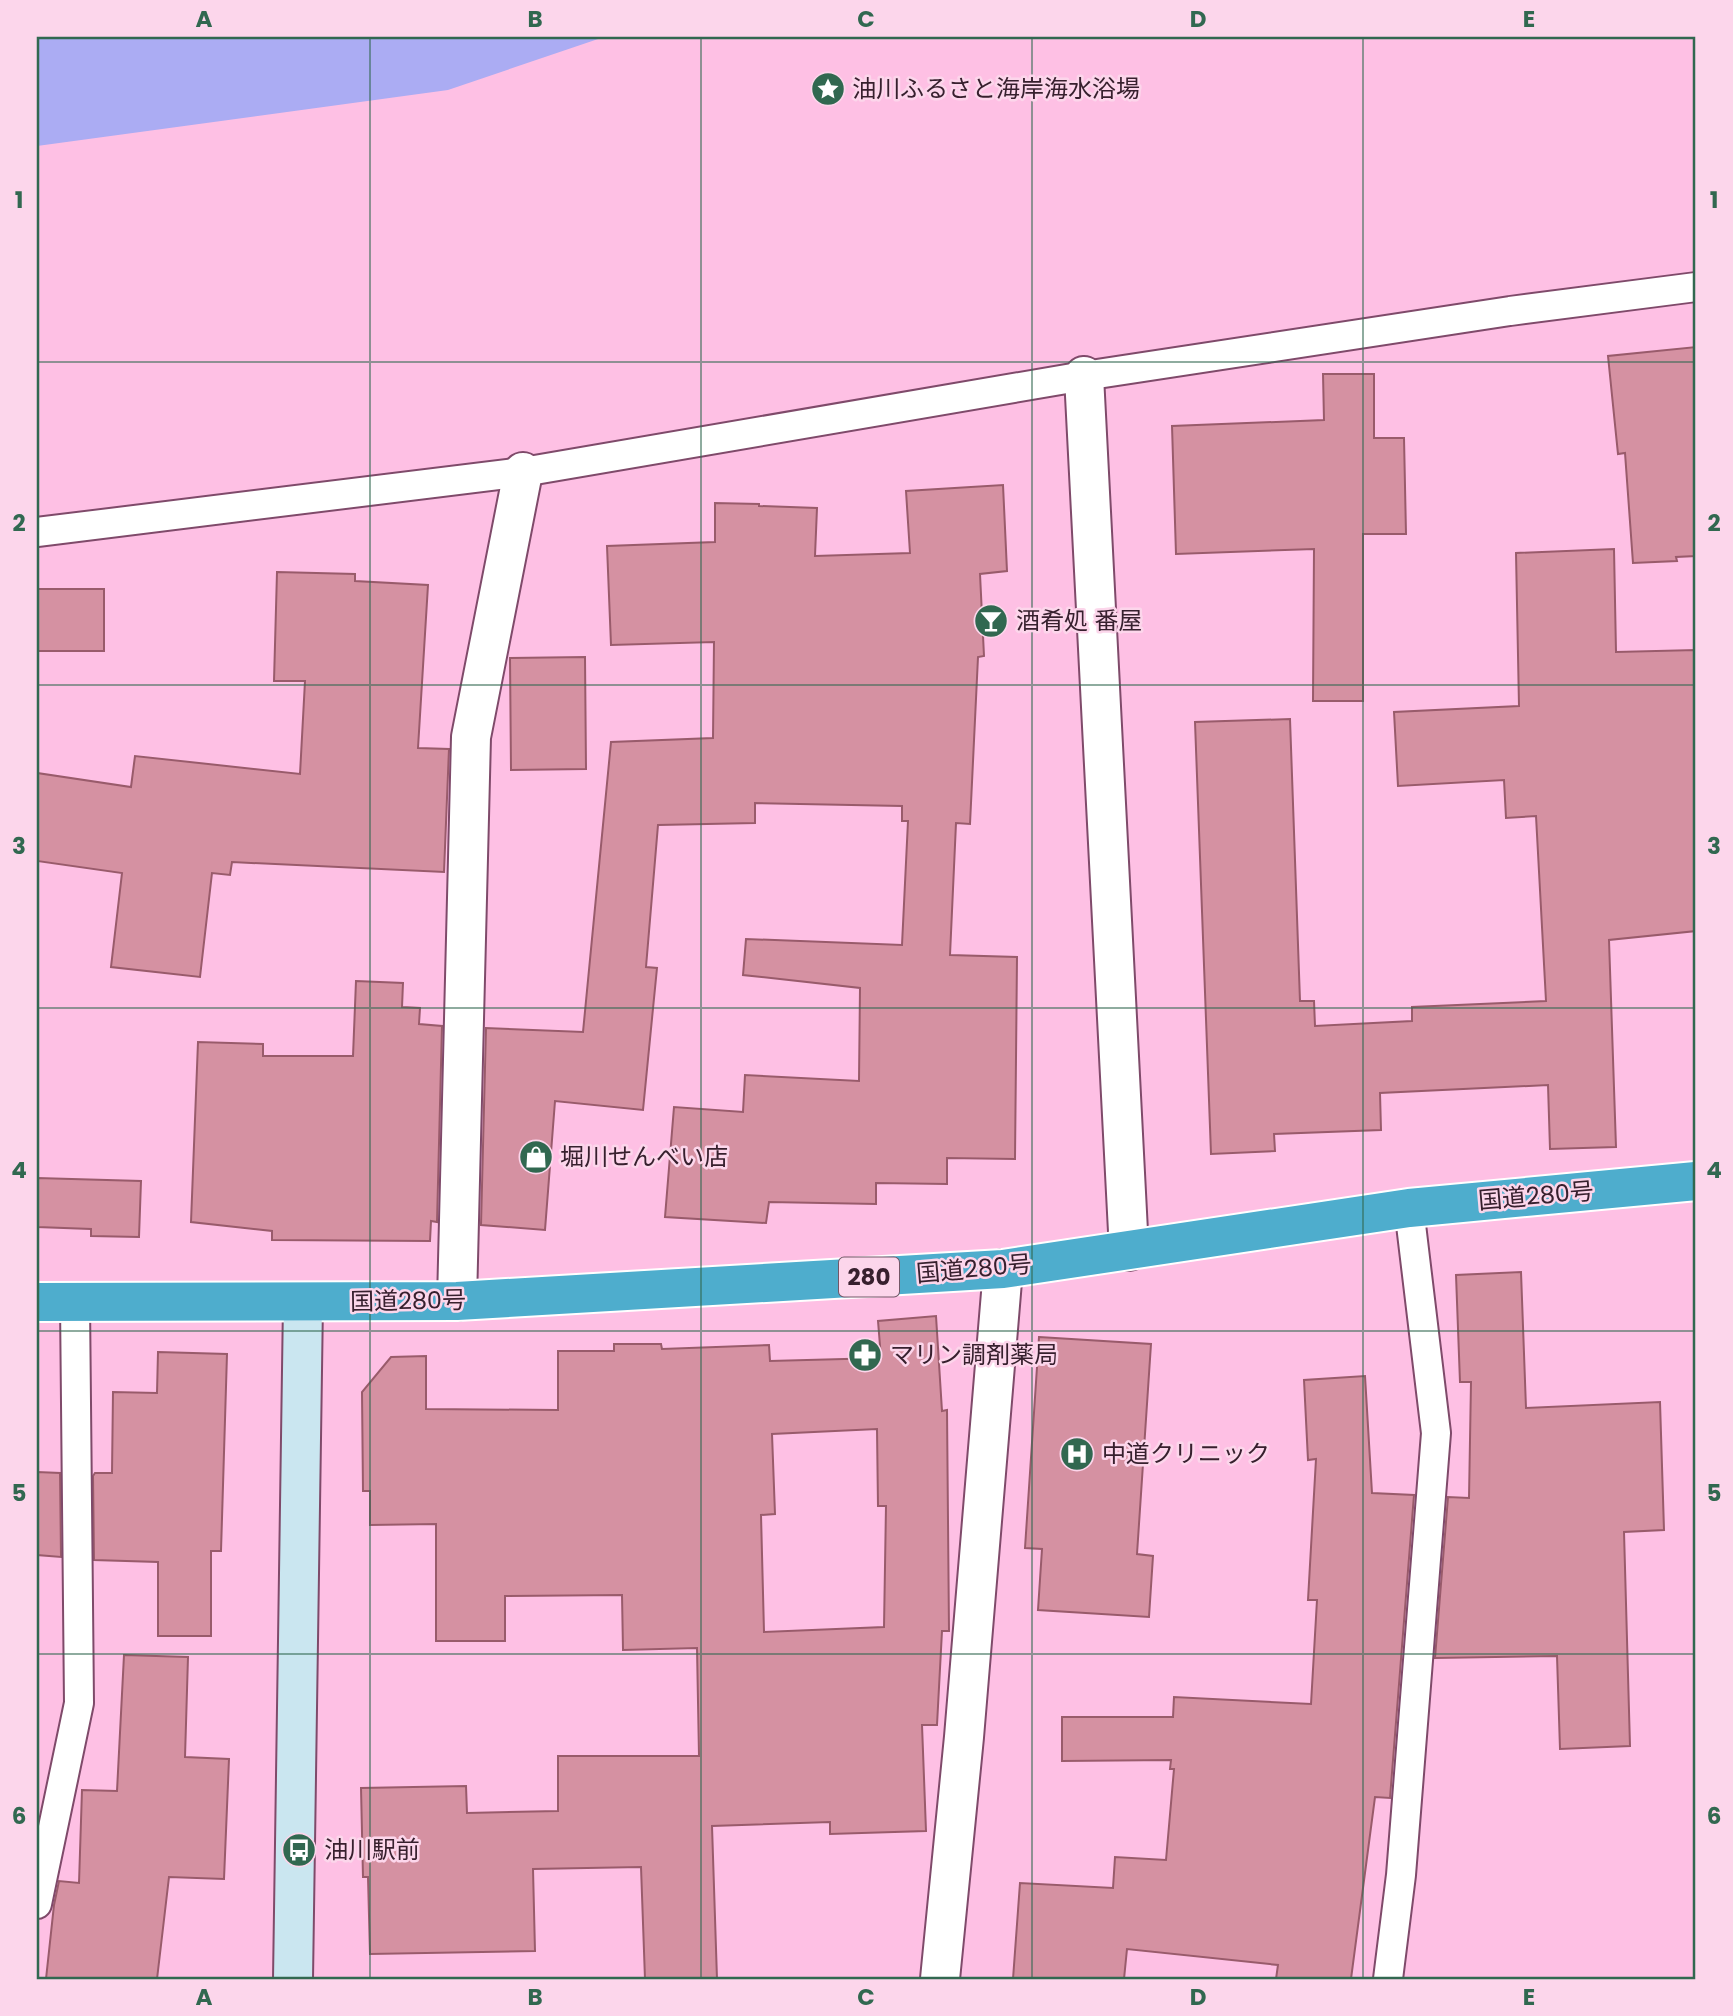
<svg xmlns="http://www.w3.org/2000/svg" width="1733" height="2016" viewBox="0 0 1733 2016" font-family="Poppins,'Noto Sans JP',sans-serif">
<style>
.water{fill:#abacf3}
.building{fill:#d591a2;stroke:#995b6b;stroke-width:2;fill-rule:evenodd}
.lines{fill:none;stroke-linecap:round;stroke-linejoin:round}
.lane-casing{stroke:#7f4a6a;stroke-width:32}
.street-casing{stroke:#7f4a6a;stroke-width:42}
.secondary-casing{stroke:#7f4a6a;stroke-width:42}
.highway-casing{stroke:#fff;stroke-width:42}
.lane{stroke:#fff;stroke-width:28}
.street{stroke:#fff;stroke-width:38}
.secondary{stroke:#cae6f0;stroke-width:38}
.highway{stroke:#4eadcd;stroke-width:38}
.grid{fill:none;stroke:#316850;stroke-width:2;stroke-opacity:0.55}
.labels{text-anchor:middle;stroke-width:5;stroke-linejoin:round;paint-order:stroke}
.shield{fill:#fcd6eb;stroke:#725767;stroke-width:2}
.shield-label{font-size:23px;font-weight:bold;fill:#37202e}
.poi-label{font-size:24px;fill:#37202e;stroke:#fcd6eb;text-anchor:start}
.street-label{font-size:24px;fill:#37202e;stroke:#fcd6eb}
.neatline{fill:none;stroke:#316850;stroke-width:2.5}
.grid-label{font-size:23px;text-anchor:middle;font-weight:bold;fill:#316850}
</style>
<rect width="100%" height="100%" fill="#fec0e4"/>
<!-- water -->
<path class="water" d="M37,37H604L448,90L37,146Z"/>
<!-- building -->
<g class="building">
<path d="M1696,347V556L1676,557L1677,561L1633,563L1625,453L1618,454L1608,356Z"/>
<path d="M1323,374H1374V438H1404L1406,534H1363V701H1313L1314,549L1176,554L1172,426L1324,420Z"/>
<path d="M1003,485L1007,571L980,574L984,656L978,657L970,824L956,823L950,955L1017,957L1015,1159L947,1158V1184L876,1183V1204L769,1202L766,1223L665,1217L674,1107L743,1112L745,1075L859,1081L860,988L743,975L746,939L902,945L908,821H902V806L755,803V823L658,825L646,967L657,968L643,1110L555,1101L545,1230L481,1225L486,1028L583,1032L611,742L713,738L714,642L611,645L607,546L715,542V503L759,504V506L817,508L815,556L910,553L906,491Z"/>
<path d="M1614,549L1616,652L1696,650V931L1609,940L1616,1147L1550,1149L1548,1085L1380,1093L1381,1130L1274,1134L1275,1151L1211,1154L1195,722L1290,719L1300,1001H1314L1315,1026L1412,1021V1007L1546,1001L1536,816L1506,818L1504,780L1398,786L1394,712L1519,706L1516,553Z"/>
<path d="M277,572L355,574V581L428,585L418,748L449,749L444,872L232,862L230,875L212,873L200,977L111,967L122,873L37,861V773L131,787L135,756L300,774L305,681H274Z"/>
<rect x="37" y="589" width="67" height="62"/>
<path d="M585,657L586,769L511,770L510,658Z"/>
<path d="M356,981L403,983L402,1007L420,1008L419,1024L442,1026L437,1222L431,1221L430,1241L272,1240V1231L191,1222L198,1042L263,1044V1056H353Z"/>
<path d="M37,1178L141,1181L139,1237L91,1236V1229L37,1227Z"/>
<path d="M1521,1272L1526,1408L1660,1402L1664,1530L1624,1532L1630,1746L1560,1749L1557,1656L1435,1658L1448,1497L1469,1498L1471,1382H1460L1456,1275Z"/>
<path d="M936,1316L942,1411L947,1410L949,1631H942L937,1725H922L926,1831L830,1834V1822L712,1826L717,1979H645L641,1867L533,1869L535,1951L370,1954L368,1877H363L361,1788L466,1786L467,1813L558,1811V1756H699L697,1648L623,1650L622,1595L505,1596V1641H436V1524L370,1525V1491H363L362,1392L391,1357L426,1356V1409L558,1410V1351H614V1344H661L662,1349L769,1345L770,1361L881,1358L878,1321ZM877,1429L878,1506H886L884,1627L764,1632L761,1515L775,1514L772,1434Z"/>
<path d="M1039,1337L1151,1344L1137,1554L1153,1556L1149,1617L1038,1610L1042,1549L1025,1548Z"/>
<path d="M158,1352L227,1354L221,1551H211V1636H158V1562L94,1560L93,1476L95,1473H112L113,1392L157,1393Z"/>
<path d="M1365,1376L1372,1493L1414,1495L1390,1798L1375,1797L1351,1979H1276L1278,1965L1127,1949L1124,1979H1013L1020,1883L1113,1888L1115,1857L1166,1860L1174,1769H1170L1171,1760L1062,1761V1717H1173L1174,1697L1311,1704L1317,1600H1308L1316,1459L1308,1460L1304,1380Z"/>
<path d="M37,1472L60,1473L61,1557L37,1555Z"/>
<path d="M124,1655L188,1657L185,1757L229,1759L224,1879L169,1877L157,1979H46L54,1905L59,1881L79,1883L82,1790L117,1791Z"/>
</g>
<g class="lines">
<!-- lane casing -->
<g class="lane-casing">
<g id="lane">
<path d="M37,532L523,472L1084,376L1510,311L1696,287"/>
<path d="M37,1904L79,1703L75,1303"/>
<path d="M1388,1979L1401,1875L1436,1433L1409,1208"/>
</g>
</g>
<!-- street casing -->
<g class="street-casing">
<g id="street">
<path d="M1084,376L1129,1251"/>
<path d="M457,1301L471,737L523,472"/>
<path d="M940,1979L964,1737L1003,1269"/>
</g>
</g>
<!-- secondary casing -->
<g class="secondary-casing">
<path id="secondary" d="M293,1979L303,1303"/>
</g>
<!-- highway casing -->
<g class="highway-casing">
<path id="highway" d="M37,1302L457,1301L1003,1269L1409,1208L1696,1181"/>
</g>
<!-- lane -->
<use href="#lane" class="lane"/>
<!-- street -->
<use href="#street" class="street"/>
<!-- secondary -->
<use href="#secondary" class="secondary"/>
<!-- highway -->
<use href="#highway" class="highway"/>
</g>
<!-- grid -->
<path class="grid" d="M370,37V1979M701,37V1979M1032,37V1979M1363,37V1979M37,362H1696M37,685H1696M37,1008H1696M37,1331H1696M37,1654H1696"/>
<!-- icons -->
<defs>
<g id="sight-disc" transform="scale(1.75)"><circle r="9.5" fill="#316850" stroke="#fcd6eb"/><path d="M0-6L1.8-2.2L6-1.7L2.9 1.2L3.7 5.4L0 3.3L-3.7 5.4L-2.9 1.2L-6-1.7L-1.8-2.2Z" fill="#fff"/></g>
<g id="bar-disc" transform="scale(1.75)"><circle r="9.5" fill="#316850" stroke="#fcd6eb"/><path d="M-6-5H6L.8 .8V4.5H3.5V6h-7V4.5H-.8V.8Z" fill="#fff"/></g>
<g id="shop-disc" transform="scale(1.75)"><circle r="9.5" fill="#316850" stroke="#fcd6eb"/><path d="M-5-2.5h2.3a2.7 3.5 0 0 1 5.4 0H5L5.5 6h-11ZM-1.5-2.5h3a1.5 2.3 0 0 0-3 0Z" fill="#fff"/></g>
<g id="pharmacy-disc" transform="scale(1.75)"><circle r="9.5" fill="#316850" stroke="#fcd6eb"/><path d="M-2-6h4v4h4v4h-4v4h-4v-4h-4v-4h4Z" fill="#fff"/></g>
<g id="hospital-disc" transform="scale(1.75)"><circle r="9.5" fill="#316850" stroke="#fcd6eb"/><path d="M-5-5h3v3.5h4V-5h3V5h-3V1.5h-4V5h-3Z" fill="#fff"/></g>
<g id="bus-disc" transform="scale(1.75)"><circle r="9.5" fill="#316850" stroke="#fcd6eb"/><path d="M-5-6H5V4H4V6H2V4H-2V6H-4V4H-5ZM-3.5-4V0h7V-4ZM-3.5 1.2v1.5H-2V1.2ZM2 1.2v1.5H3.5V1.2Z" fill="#fff"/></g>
</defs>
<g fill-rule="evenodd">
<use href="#sight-disc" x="828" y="89"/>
<use href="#bar-disc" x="991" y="621"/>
<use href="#shop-disc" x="536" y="1157"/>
<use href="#pharmacy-disc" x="865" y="1355"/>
<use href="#hospital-disc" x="1077" y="1454"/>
<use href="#bus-disc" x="299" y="1850"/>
</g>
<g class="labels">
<!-- shield labels -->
<rect class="shield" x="839" y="1257.5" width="60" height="39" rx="5"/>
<g class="shield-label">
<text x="869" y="1285">280</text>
</g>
<!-- poi labels -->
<g class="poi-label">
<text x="852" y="97">油川ふるさと海岸海水浴場</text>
<text x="1016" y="629">酒肴処 番屋</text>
<text x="560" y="1165">堀川せんべい店</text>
<text x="890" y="1363">マリン調剤薬局</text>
<text x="1102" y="1462">中道クリニック</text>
<text x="324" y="1858">油川駅前</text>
</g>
<!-- street labels -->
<g class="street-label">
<text transform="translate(1536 1196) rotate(-5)" y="8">国道280号</text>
<text transform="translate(974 1269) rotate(-5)" y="8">国道280号</text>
<text transform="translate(408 1301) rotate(-1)" y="8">国道280号</text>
</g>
</g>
<!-- border -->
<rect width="1733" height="2016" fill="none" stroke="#fcd6eb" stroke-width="77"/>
<rect x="38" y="38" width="1656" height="1940" class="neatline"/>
<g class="grid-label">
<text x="204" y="27">A</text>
<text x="535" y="27">B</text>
<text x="866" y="27">C</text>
<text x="1198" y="27">D</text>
<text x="1529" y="27">E</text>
<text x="19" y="208">1</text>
<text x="1714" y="208">1</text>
<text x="19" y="531">2</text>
<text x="1714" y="531">2</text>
<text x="19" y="854">3</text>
<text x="1714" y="854">3</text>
<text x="19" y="1178">4</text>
<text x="1714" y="1178">4</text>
<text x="19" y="1501">5</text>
<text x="1714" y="1501">5</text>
<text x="19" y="1824">6</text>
<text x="1714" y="1824">6</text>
<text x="204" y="2005">A</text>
<text x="535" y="2005">B</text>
<text x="866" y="2005">C</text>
<text x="1198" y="2005">D</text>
<text x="1529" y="2005">E</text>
</g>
</svg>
